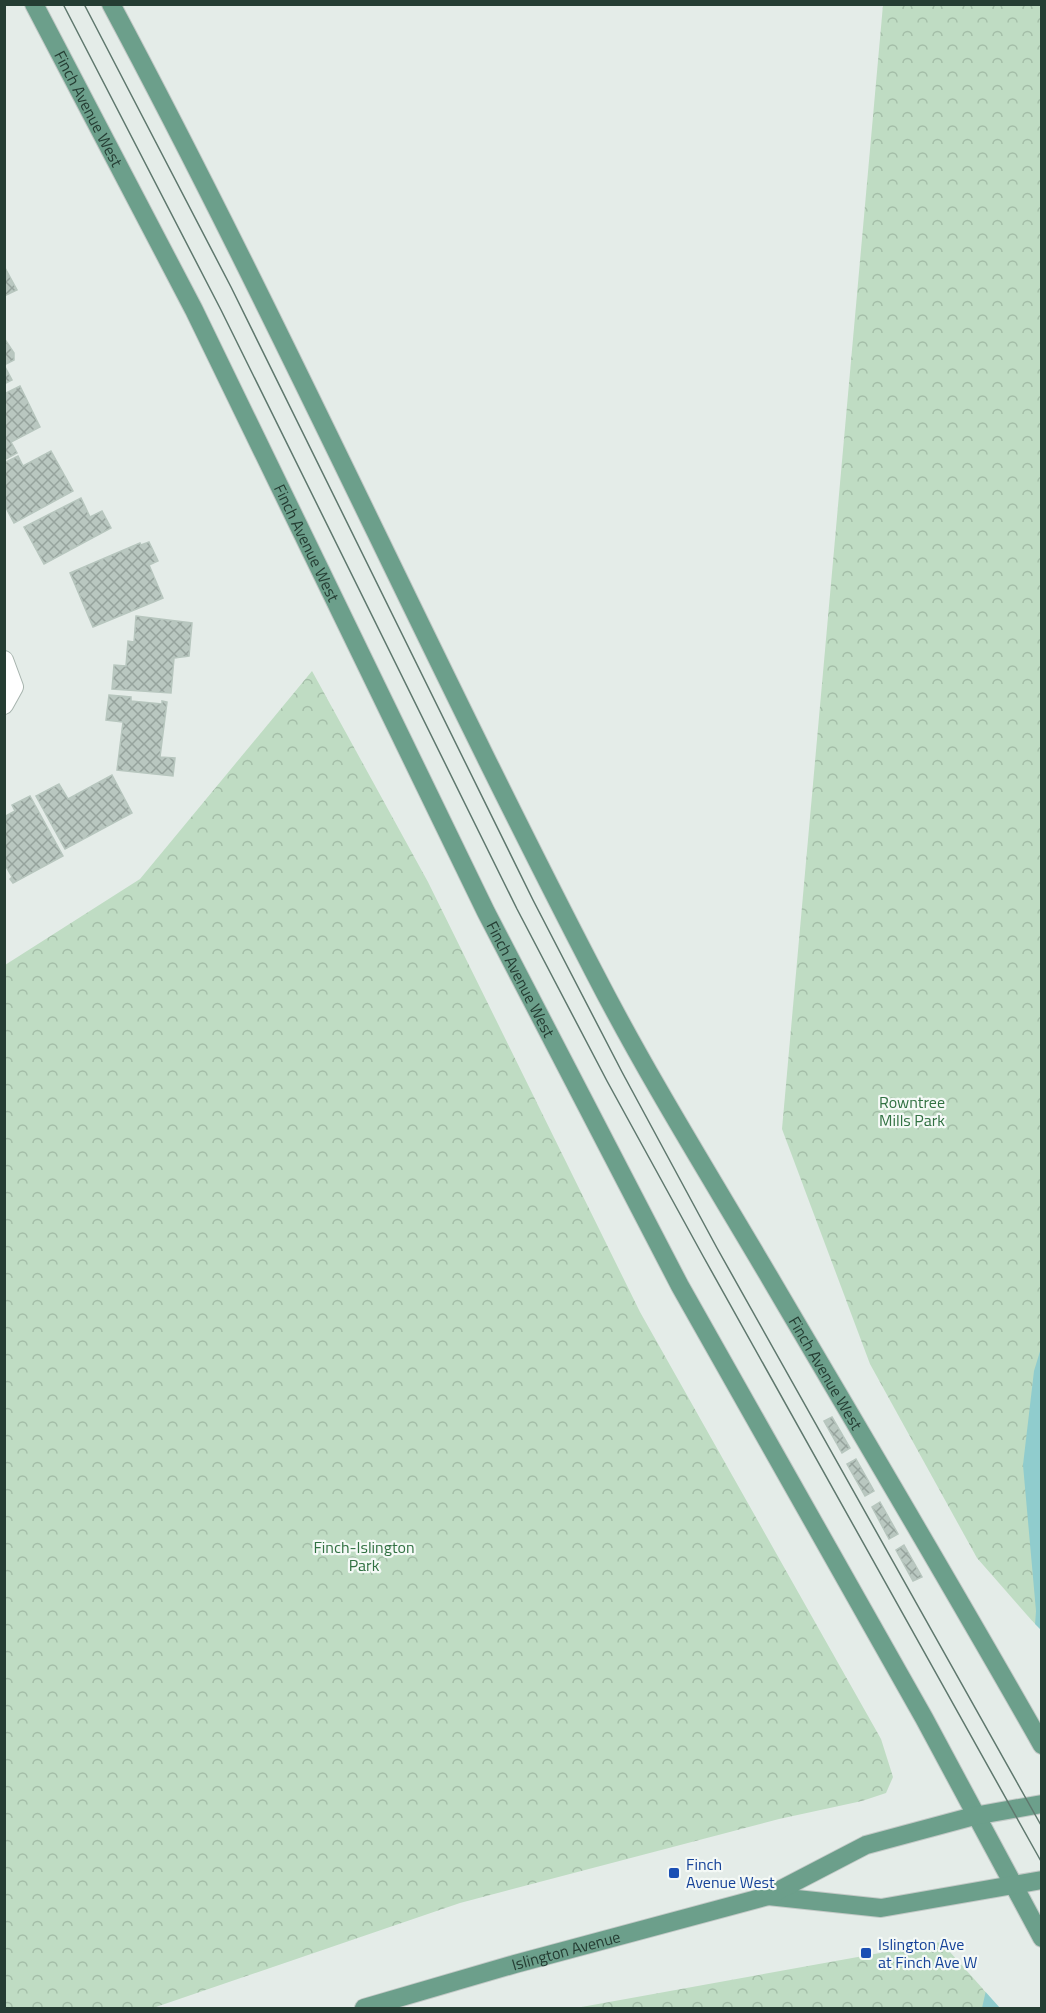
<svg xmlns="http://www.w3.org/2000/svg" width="1046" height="2013" viewBox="0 0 1046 2013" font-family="'Titillium Web',sans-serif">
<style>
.park{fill:url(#park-crowns)}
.water{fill:#90cccd}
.pier{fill:#e4ece8}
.building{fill:url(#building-cross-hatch);stroke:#b7c6be;stroke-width:1.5}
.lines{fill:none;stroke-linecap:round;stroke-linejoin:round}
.minor-casing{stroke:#a7b4ae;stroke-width:20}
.major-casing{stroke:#c2c9c6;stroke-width:20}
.minor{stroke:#fff;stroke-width:18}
.major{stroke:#6c9f8b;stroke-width:18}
.tram{stroke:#5f786e;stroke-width:1.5}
.transit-dot{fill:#1a4fb4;stroke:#f4f9f6;stroke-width:2}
.labels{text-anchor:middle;stroke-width:4.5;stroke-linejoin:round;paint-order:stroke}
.street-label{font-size:16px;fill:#253d33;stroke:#f4f9f6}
.park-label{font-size:16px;fill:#317142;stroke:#f4f9f6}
.transit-label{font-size:16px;fill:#164399;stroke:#f4f9f6;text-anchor:start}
</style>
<defs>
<pattern id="park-crowns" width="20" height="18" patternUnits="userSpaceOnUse" patternTransform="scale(1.5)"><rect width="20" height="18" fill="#bfdcc3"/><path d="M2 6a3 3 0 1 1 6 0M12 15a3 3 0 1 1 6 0" fill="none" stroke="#a4bea8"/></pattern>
<pattern id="building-cross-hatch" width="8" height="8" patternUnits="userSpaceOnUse" patternTransform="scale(1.5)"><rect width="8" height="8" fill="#b9c7c0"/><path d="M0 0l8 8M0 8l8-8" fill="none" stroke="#96a39d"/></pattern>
</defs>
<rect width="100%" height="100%" fill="#e4ece8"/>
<!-- park -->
<g class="park">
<path d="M883,5H1041V1631L977,1558L870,1364L782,1129Z"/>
<path d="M312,671L428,882L640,1312L881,1739L893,1777L886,1793L862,1801L779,1819L460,1903L153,2008H5V965L140,879Z"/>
<path d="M941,1942L1000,2008H576Z"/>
</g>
<!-- water -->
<path class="water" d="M1041,1348V2008H982L1020,1841L1036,1611L1023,1465L1034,1371Z"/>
<!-- pier -->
<path class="pier" d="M1032,1621L1042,1631L1041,2008H1000L983,1989L1017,1841Z"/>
<!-- building -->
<g class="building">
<path d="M4,266L17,290L4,296Z"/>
<path d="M4,338L14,353V360L4,365Z"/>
<path d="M4,365L12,380L4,384Z"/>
<path d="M20,386L40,427L11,442L17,453L4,460V394Z"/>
<path d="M51,451L73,491L14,523L4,504V463L18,456L23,466Z"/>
<path d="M81,498L90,517L102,511L111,528L44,564L24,527Z"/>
<path d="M149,542L158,561L149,565L163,598L93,627L70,573L140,543L141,545Z"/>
<path d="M136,616L192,623L189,656L174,658L171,693L112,689L114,665L126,666L128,641L134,642Z"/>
<path d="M109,695L131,697V701L162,704V701L167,702L160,757L175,758L173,776L117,770L123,722L106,720Z"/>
<path d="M112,775L132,813L65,849L36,796L59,784L68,799Z"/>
<path d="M30,796L63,856L13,883L10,879L12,877L4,863V817L15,811L12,805Z"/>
<path d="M832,1417L850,1448L842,1453L824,1421Z"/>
<path d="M856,1459L874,1491L865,1496L847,1464Z"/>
<path d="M880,1502L898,1534L889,1539L872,1507Z"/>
<path d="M904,1545L922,1577L913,1581L896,1550Z"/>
</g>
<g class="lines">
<!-- minor casing -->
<g class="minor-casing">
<path id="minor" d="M4,660L14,687L4,705"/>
</g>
<!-- major casing -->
<g class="major-casing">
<g id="major">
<path id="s1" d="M34,4L194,310L486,912L680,1286L924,1718L1042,1938"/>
<path id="s2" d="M111,4C281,322 428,652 594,972C647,1075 708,1173 767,1273C859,1430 952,1586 1042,1745"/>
<path d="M768,1896L881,1908L1042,1880"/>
<path id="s3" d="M364,2008L515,1964L768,1896L866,1845L974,1816L1042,1804"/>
</g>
</g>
<!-- minor -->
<use href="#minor" class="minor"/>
<!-- major -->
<use href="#major" class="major"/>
<!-- tram -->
<g class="tram">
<path d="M63,4L221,310L517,909L607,1081L703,1256L1042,1863"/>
<path d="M84,4L231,287L533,900L622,1072L717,1248L1042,1827"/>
</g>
</g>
<!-- markers -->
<g class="transit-dot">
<rect x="668" y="1867" width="12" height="12" rx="3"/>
<rect x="860" y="1947" width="12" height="12" rx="3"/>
</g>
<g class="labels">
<!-- street labels -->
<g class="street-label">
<text dy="6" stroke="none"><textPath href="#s1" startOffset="118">Finch Avenue West</textPath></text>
<text dy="6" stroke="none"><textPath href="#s1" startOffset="604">Finch Avenue West</textPath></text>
<text dy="6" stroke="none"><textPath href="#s1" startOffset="1090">Finch Avenue West</textPath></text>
<text dy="6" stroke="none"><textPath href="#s2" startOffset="1545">Finch Avenue West</textPath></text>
<text dy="6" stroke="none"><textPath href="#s3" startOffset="210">Islington Avenue</textPath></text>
</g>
<!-- park labels -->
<g class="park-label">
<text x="912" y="1108">Rowntree<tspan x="912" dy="18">Mills Park</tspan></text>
<text x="364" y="1553">Finch-Islington<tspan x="364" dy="18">Park</tspan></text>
</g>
<!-- transit labels -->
<g class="transit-label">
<text x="686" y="1870">Finch<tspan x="686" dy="18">Avenue West</tspan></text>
<text x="878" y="1950">Islington Ave<tspan x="878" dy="18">at Finch Ave W</tspan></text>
</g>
</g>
<!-- border -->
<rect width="1046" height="2013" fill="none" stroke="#253d33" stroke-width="12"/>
</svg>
